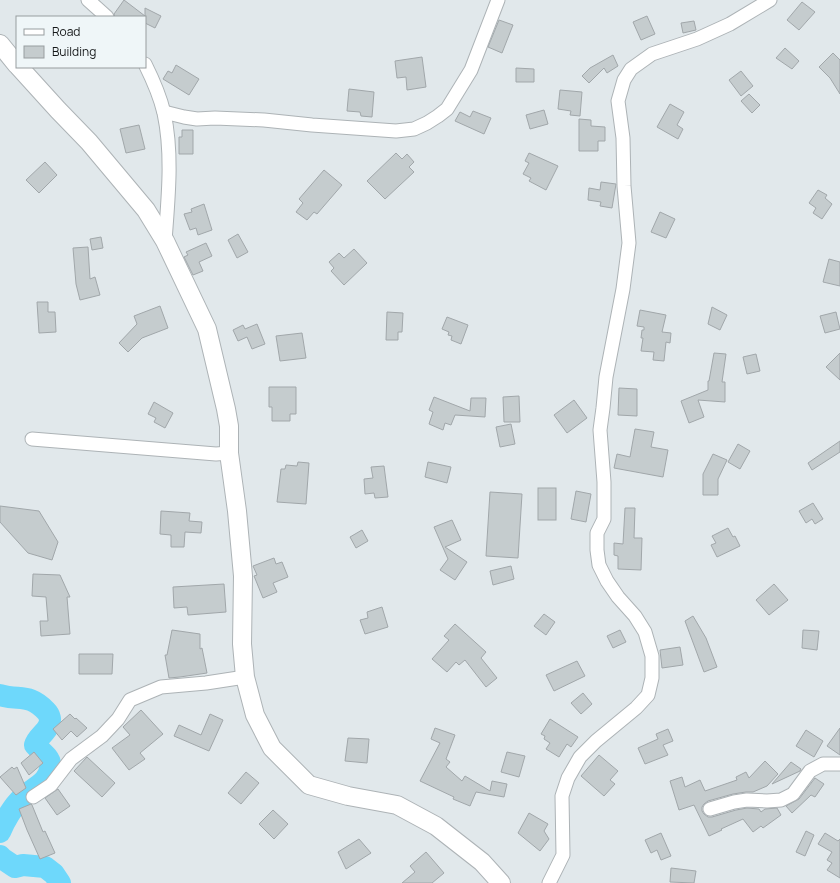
<svg xmlns="http://www.w3.org/2000/svg" width="840" height="883" viewBox="0 0 840 883" font-family="Manrope,sans-serif">
<style>
.lines{fill:none;stroke-linecap:round;stroke-linejoin:round}
.river{stroke:#6ed8fb;stroke-width:22}
.building{fill:#c5ccce;stroke:#a1a7aa}
.street-casing{stroke:#adb3b6;stroke-width:15}
.secondary-casing{stroke:#adb3b6;stroke-width:20}
.street{stroke:#fff;stroke-width:13}
.secondary{stroke:#fff;stroke-width:18}
</style>
<rect width="100%" height="100%" fill="#e1e8eb"/>
<g class="lines">
<!-- river -->
<g class="river">
<path d="M0,695C20,701 29,693 46,711C50,715 51,720 49,725C46,733 37,737 35,745C39,750 50,757 50,764C52,782 32,788 22,798C13,806 4,822 0,832"/>
<path d="M0,856L3,859L15,867L23,865L45,867L54,874L60,883"/>
</g>
</g>
<!-- building -->
<g class="building">
<path d="M124,0L145,16V8L161,16L155,28L145,23V17H115L114,14Z"/>
<path d="M802,2L815,12L799,30L787,20Z"/>
<path d="M647,16L655,34L641,40L633,22Z"/>
<path d="M499,20L513,25L502,53L488,47Z"/>
<path d="M694,21L696,30L683,33L681,23Z"/>
<path d="M785,48L799,61L792,69L776,58Z"/>
<path d="M833,53L840,60V94L830,78L819,67Z"/>
<path d="M613,55L618,66L607,73L604,68L589,83L582,76L590,68Z"/>
<path d="M422,57L426,87L407,90L406,77L397,78L395,61Z"/>
<path d="M176,65L199,79L189,95L163,79L168,71L172,73Z"/>
<path d="M516,68L534,69V82H516Z"/>
<path d="M741,71L753,86L741,96L729,80Z"/>
<path d="M349,89L374,92L372,117L361,116L360,112L347,111Z"/>
<path d="M560,90L582,92L580,116L570,115L571,111L558,109Z"/>
<path d="M749,94L760,105L752,113L741,101Z"/>
<path d="M670,104L684,112L677,125L683,129L678,139L657,127Z"/>
<path d="M544,110L548,124L530,129L526,115Z"/>
<path d="M473,111L491,118L484,134L455,121L460,112L470,117Z"/>
<path d="M579,119L591,120V126L605,127V141H598V151H579Z"/>
<path d="M139,125L145,149L126,153L120,129Z"/>
<path d="M182,130H193V154H179V137H182Z"/>
<path d="M396,153L402,159L407,154L414,162L409,167L414,172L385,199L367,181Z"/>
<path d="M529,153L558,166L546,190L529,181L531,178L523,174L529,163L525,161Z"/>
<path d="M45,162L57,175L39,193L26,180Z"/>
<path d="M324,170L342,185L317,214L314,212L307,220L296,212L303,203L299,199Z"/>
<path d="M601,182L616,184L612,208L600,206L601,202L588,200L589,188L600,190Z"/>
<path d="M818,190L827,195L825,198L832,204L822,219L813,213L816,208L809,203Z"/>
<path d="M204,204L212,230L198,235L196,228L190,230L184,214L192,212L191,209Z"/>
<path d="M660,212L675,219L666,238L651,232Z"/>
<path d="M238,234L248,252L237,258L228,240Z"/>
<path d="M101,237L103,248L92,250L90,239Z"/>
<path d="M206,243L212,256L199,262L203,271L193,275L184,257L188,255L186,252Z"/>
<path d="M88,247L90,279L95,277L100,295L80,300L76,284L73,248Z"/>
<path d="M354,249L367,263L344,285L331,271L334,268L329,262L339,253L344,258Z"/>
<path d="M829,259L840,262V286L823,282Z"/>
<path d="M37,302H48V312H55L56,332L39,333Z"/>
<path d="M160,306L168,328L142,338L128,352L119,343L137,324L134,316Z"/>
<path d="M712,307L727,315L720,330L708,324Z"/>
<path d="M640,310L666,315L662,332L671,333L670,343L666,342L664,361L653,360L654,352L641,351L643,338H641L642,330H644V327L637,326Z"/>
<path d="M387,312L403,313L402,332H398V340H386Z"/>
<path d="M836,312L840,329L825,333L820,316Z"/>
<path d="M447,317L468,325L461,344L451,340L452,336L448,335L449,332L442,329Z"/>
<path d="M257,324L265,344L252,349L247,337L238,341L233,330L243,325L245,329Z"/>
<path d="M302,333L306,358L280,361L276,336Z"/>
<path d="M714,353L726,354L722,382H725V402L698,400L704,417L689,423L681,401L708,390V381H709Z"/>
<path d="M840,353V380L826,367Z"/>
<path d="M756,354L760,371L747,374L743,357Z"/>
<path d="M269,387H296V414H290V421H272V407H269Z"/>
<path d="M619,388L637,389V416L618,415Z"/>
<path d="M519,396L520,422H504L503,397Z"/>
<path d="M434,397L470,411L471,398H486L485,417L455,415L451,425L445,423L443,430L429,424L433,412L429,410Z"/>
<path d="M574,400L587,418L567,433L554,415Z"/>
<path d="M154,402L173,413L165,428L154,422L156,418L148,414Z"/>
<path d="M511,424L515,444L500,447L496,427Z"/>
<path d="M635,429L654,432L651,447L668,450L663,477L614,468L617,454L630,457Z"/>
<path d="M840,441V452L812,470L808,463Z"/>
<path d="M738,444L750,451L740,469L728,462Z"/>
<path d="M713,454L727,460L718,479V495H703V474Z"/>
<path d="M298,462L309,463L306,504L277,502L281,469H285L286,465L297,466Z"/>
<path d="M428,462L451,467L447,483L425,477Z"/>
<path d="M384,466L388,497L375,498L374,493L365,494L364,479L373,478L371,467Z"/>
<rect x="538" y="488" width="18" height="32"/>
<path d="M576,491L591,494L586,522L571,519Z"/>
<path d="M490,492L522,494L518,558L486,556Z"/>
<path d="M813,503L823,519L815,524L812,519L806,523L799,511Z"/>
<path d="M0,506L39,511L58,542L52,560L28,553L0,522Z"/>
<path d="M625,508H635L634,538H642L641,570L618,569V556L614,555V543L623,544Z"/>
<path d="M161,511L190,513L189,521L202,522L201,533L185,532L184,547H171V535L160,534Z"/>
<path d="M452,520L461,540L445,547L467,562L455,580L440,570L448,559L434,527Z"/>
<path d="M728,528L733,537L735,536L740,546L717,557L711,545L716,543L712,536Z"/>
<path d="M362,530L368,541L356,548L350,537Z"/>
<path d="M274,558L276,564L282,562L288,577L273,583L277,592L263,598L254,576L257,575L253,566Z"/>
<path d="M511,566L514,579L493,585L490,571Z"/>
<path d="M33,574L60,575L70,597H67L70,634L41,636L40,621H48L46,597L32,596Z"/>
<path d="M224,584L226,612L188,615L187,607L174,608L173,587Z"/>
<path d="M774,584L788,600L769,615L756,600Z"/>
<path d="M382,607L388,627L365,634L360,620L368,618L367,612Z"/>
<path d="M544,614L555,622L546,635L534,626Z"/>
<path d="M693,616L706,638L717,667L704,672L685,621Z"/>
<path d="M455,624L486,652L481,658L497,678L486,687L465,660L459,665L456,662L447,672L432,659L449,640L444,636Z"/>
<path d="M172,630L200,634V649L202,648L207,673L180,677L169,678L165,655H167Z"/>
<path d="M620,630L626,642L613,648L607,636Z"/>
<path d="M803,630L819,631L817,650L802,648Z"/>
<path d="M680,647L683,665L662,668L660,650Z"/>
<path d="M79,654H113L112,674H79Z"/>
<path d="M577,661L585,676L554,691L546,675Z"/>
<path d="M583,693L592,704L581,714L571,703Z"/>
<path d="M141,710L163,734L140,753L145,759L129,770L112,748L130,735L123,727Z"/>
<path d="M70,714L75,719L76,718L87,728L77,737L71,731L62,740L53,729Z"/>
<path d="M210,714L223,720L209,751L174,736L179,725L201,735Z"/>
<path d="M550,719L578,737L571,747L567,744L559,757L546,749L550,743L544,739L545,736L541,734Z"/>
<path d="M435,728L455,735L446,759L450,762L446,767L462,781L465,776L490,791L492,781L507,784L504,797L476,792L470,806L453,799L454,797L420,781L440,743L431,739Z"/>
<path d="M840,728V755L827,746Z"/>
<path d="M668,729L673,741L663,745L668,755L645,764L638,748L658,739L656,734Z"/>
<path d="M806,730L823,741L814,757L796,746Z"/>
<path d="M348,738L369,739L367,763L345,761Z"/>
<path d="M34,752L43,763L29,775L21,763Z"/>
<path d="M507,752L525,756L519,777L501,772Z"/>
<path d="M599,755L618,771L610,780L615,784L604,796L581,776Z"/>
<path d="M87,757L115,783L102,797L74,771Z"/>
<path d="M765,761L778,774L767,786L753,792H746L733,794L708,801L704,804L702,807V811L704,814L708,817H712L736,810L747,808L759,809L761,812L765,809L777,808L781,815L763,828L761,826L753,832L743,819L721,829L722,830L709,836L694,805L679,810L670,781L682,777L685,787L700,780L705,791L737,780L736,777L746,772L749,778Z"/>
<path d="M791,762L801,769L800,771L772,784Z"/>
<path d="M12,767L14,769L17,767L26,788L16,795L0,777Z"/>
<path d="M246,772L259,783L241,804L228,793Z"/>
<path d="M815,778L824,784L815,797L811,795L792,813L786,806L799,799Z"/>
<path d="M58,789L70,806L57,815L45,798Z"/>
<path d="M31,804L32,805L43,832L45,831L55,853L40,859L27,830L19,809Z"/>
<path d="M273,810L288,824L274,839L259,824Z"/>
<path d="M529,813L548,824L544,831L549,839L540,851L518,833Z"/>
<path d="M806,831L814,835L805,856L796,852Z"/>
<path d="M661,833L671,856L661,860L657,850L651,853L645,840Z"/>
<path d="M825,833L838,841L840,839V878L827,870L832,863L827,860L832,852L818,844Z"/>
<path d="M359,839L371,853L346,869L338,852Z"/>
<path d="M426,852L444,873L432,883H402L415,872L410,866Z"/>
<path d="M671,868L696,871L694,883L670,882Z"/>
</g>
<g class="lines">
<!-- street casing -->
<g class="street-casing">
<g id="street">
<path d="M88,0L107,17"/>
<path d="M145,64C153,80 160,96 164,113C173,155 168,199 165,241"/>
<path d="M164,112L184,117L197,119L215,118L264,120L312,125L396,131L414,129L427,123L438,116L447,109L471,70L498,0"/>
<path d="M32,439L216,454L229,453"/>
<path d="M33,797L51,785L71,759L102,736L118,719L130,700L161,687L206,683L245,677"/>
<path d="M710,809L734,802L747,800L767,801L781,800L793,794L810,771L823,764H840"/>
<path d="M549,883L563,855L562,796L568,778L580,757L596,741L636,708L648,695L652,678V656L645,632L635,616L618,597L607,581L599,565L597,550V533L604,519V482L600,430L603,408L606,377L623,289L629,243L624,186L623,138L618,101L624,80L631,69L652,54L697,39L730,24L770,0"/>
</g>
</g>
<!-- secondary casing -->
<g class="secondary-casing">
<g id="secondary">
<path d="M0,44L17,65"/>
<path d="M19,67L58,110L89,142L146,210L165,241L207,329L226,409L229,426V453L237,511L243,576L242,644L245,677L255,715L272,748L309,785L348,796L397,805L436,826L482,862L501,883"/>
</g>
</g>
<!-- street -->
<use href="#street" class="street"/>
<!-- secondary -->
<use href="#secondary" class="secondary"/>
</g>
<!-- legend -->
<rect x="16" y="16" width="130" height="52" fill="#eff6f8" stroke="#989d9f"/>
<rect x="24" y="29" width="20" height="6" fill="#ffffff" stroke="#989d9f"/>
<text x="52" y="36" font-size="12" fill="#151819">Road</text>
<rect x="24" y="46" width="20" height="12" fill="#c5ccce" stroke="#989d9f"/>
<text x="52" y="56" font-size="12" fill="#151819">Building</text>
</svg>
